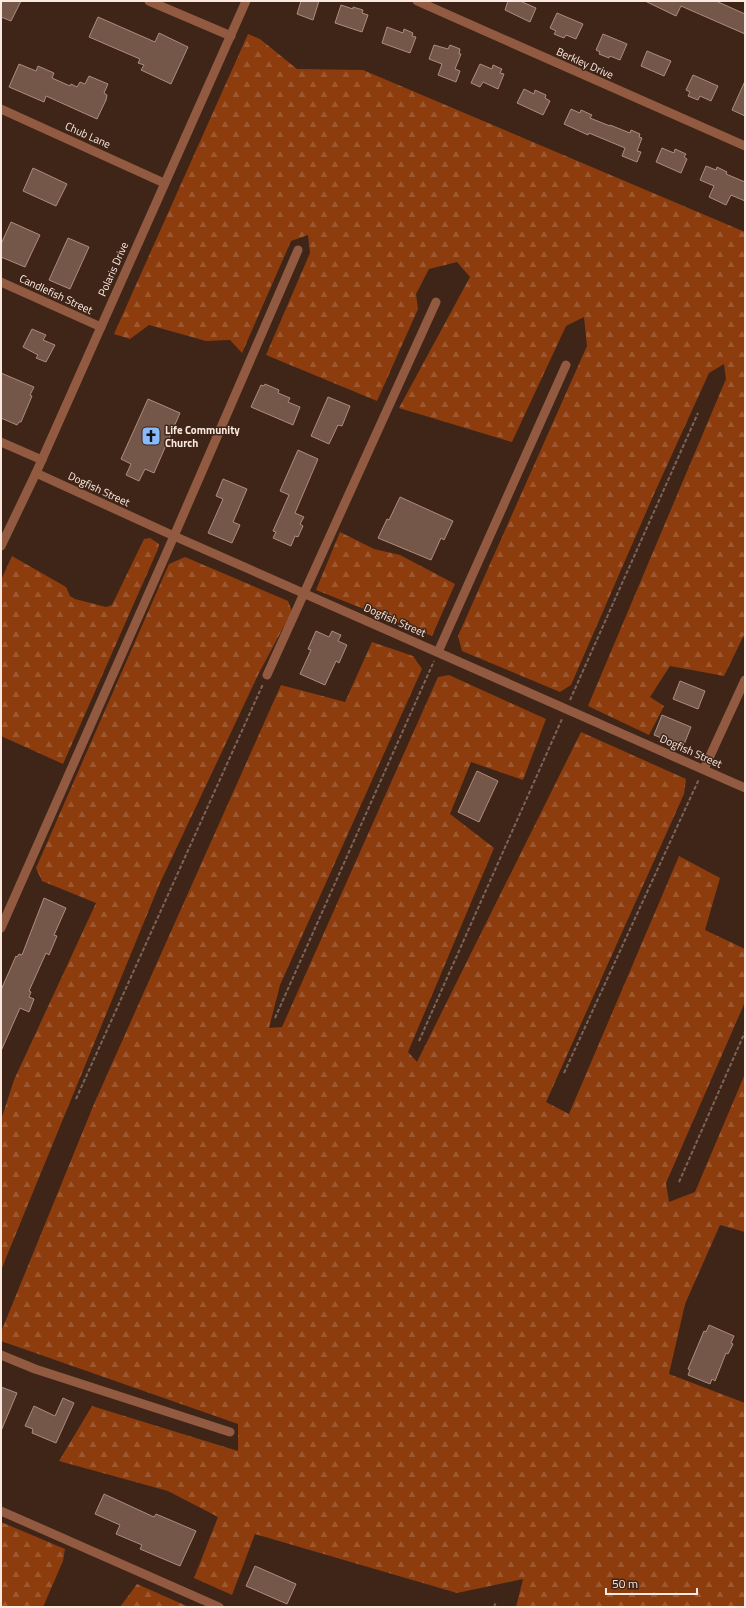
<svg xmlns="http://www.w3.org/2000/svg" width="746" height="1608" viewBox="0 0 746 1608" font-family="'Titillium Web',sans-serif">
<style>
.forest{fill:url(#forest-firs)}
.building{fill:#755749;stroke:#ad8c7d}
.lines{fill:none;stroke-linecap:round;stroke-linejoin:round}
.path{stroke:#7c6459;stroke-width:2;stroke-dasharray:4 2;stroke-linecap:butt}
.street{stroke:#915a41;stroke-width:9}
.labels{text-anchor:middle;stroke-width:3;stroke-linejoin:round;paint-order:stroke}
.street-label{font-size:11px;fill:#fbe9e0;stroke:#3f2518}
.poi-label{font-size:11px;font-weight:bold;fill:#fbe9e0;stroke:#3f2518;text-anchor:start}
</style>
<defs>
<pattern id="forest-firs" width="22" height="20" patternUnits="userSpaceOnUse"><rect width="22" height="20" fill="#8d3c0d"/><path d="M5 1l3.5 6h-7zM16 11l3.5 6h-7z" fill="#9e5830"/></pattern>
</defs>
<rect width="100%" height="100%" fill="#3f2518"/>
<!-- forest -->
<g class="forest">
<path d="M248,34L260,39L297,69L363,70L745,232V633L724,676L670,666L650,697L664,706L649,735L588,706L726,379L724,364L709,373L654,494L571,685L560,692L462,651L458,636L587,346L584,317L566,326L512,442L399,408L470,277L457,262L429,269L416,294L418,309L377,401L266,355L310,253L308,235L291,241L242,353L230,340L206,341L149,325L130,339L114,334Z"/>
<path d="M340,532L374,549L400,555L455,584L432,636L316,590Z"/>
<path d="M150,538L159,544L158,549L63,764L1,736V580L12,556L66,587L70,596L75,599L106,607L112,605L144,539Z"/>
<path d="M185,557L288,601L292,611L259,673L160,883L1,1270V1120L14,1080L96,903L42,881L36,868L169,564Z"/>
<path d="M372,642L413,656L422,669L280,985L269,1028L282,1027L438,677L449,675L546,719L523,780L471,762L450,814L494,848L408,1052L417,1062L581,732L686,779L684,794L546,1102L569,1114L679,856L720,878L705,930L745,949V1002L666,1183L669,1202L695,1192L745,1074V1232L720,1225L685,1304L669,1374L745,1403V1607H516L523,1579L457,1593L255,1534L232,1595L194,1578L218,1517L168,1491L59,1461L92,1406L238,1451V1424L1,1341V1332L94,1104L281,685L345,702Z"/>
<path d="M1,1522L65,1549L63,1561L43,1607H1Z"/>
<path d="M137,1584L189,1607H120Z"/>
</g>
<!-- building -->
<g class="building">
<path d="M1,1H21L11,21L1,17Z"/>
<path d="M301,1H319L313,20L297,14Z"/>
<path d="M508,1H520L536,8L530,22L505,10Z"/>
<path d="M645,1H716L745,14V34L681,6L676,16Z"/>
<path d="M341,5L353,9V7L363,10L362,13L368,15L362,32L335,23Z"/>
<path d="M557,13L583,24L576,39L566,35L564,38L554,34L556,31L550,28Z"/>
<path d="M98,17L155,42L159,33L188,47L171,84L141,70L144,65L138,63L140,59L89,37Z"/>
<path d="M387,27L403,33L404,29L413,33L412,36L416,37L410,53L382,43Z"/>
<path d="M603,34L627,44L620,60L610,56L609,58L599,54L600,52L596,50Z"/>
<path d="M434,45L448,49L450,45L460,49L459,54H461L455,69L460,71L456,82L438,75L442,64L429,59Z"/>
<path d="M647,51L671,61L664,76L641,66Z"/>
<path d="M19,64L36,71L38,66L54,73L52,78L70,86L71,84L77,87L80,82L85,84L89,76L108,84L104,93L107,95L106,100L97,119L46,96L44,102L9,87Z"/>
<path d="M480,64L492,69L493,65L502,69L500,73L504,74L498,89L483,82L480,87L471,83Z"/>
<path d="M693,75L718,86L711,101L700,96L698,100L688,96L690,92L686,90Z"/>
<path d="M745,81V116L732,110Z"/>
<path d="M524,89L534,94L535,90L546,95L545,98L550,101L543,115L517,103Z"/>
<path d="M571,109L580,113L581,110L592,115L590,118L610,126V125L630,133L631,130L640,134L639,137L642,138L637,151L641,152L637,162L622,156L625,148L589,133L588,135L564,124Z"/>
<path d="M662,148L674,153L675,149L686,154L684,157L687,159L681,173L656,162Z"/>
<path d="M706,166L716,170L717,167L727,172L726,174L745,182V201L731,195L726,205L709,197L714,186L700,180Z"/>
<path d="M33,168L67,184L56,206L23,191Z"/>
<path d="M11,222L40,235L25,267L1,257V244Z"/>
<path d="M68,238L89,247L70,289L49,280Z"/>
<path d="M32,329L46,335L43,340L55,345L46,362L36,358L38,355L23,347Z"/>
<path d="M1,373L34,387L30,395L32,396L21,422H19L17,425L1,418Z"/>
<path d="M265,384L279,390L278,393L290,398L288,402L300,407L293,425L251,407L261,385L264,386Z"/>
<path d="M328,397L350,406L342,426L338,425L329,444L311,436Z"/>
<path d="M148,399L180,413L154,473L145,469L139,481L126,475L131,464L121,459Z"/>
<path d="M298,450L318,459L295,513L304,517L300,524L303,526L298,537L295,536L291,546L273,538L276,532L273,531L289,495L280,491Z"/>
<path d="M223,479L247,489L233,522L240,525L232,543L208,533L223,499L216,496Z"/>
<path d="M400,497L453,521L444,540L441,538L431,560L378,538L387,519L389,520Z"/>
<path d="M316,631L329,637L332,631L341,635L338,641L347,645L339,663L336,661L325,685L300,674L311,650L308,649Z"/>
<path d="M680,681L705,691L698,709L673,699Z"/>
<path d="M662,715L691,727L683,747L654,735Z"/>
<path d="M477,771L498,781L479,822L458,812Z"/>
<path d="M44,898L66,908L54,935L57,936L49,955L46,953L29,991L31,992L29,997L34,999L29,1012L20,1008L1,1051V990L16,956L17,957L19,954L22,955Z"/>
<path d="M709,1325L734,1336L731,1343L733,1344L728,1354L726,1353L715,1381L712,1379L710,1384L688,1375L690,1370L688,1369L704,1331L706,1332Z"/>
<path d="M1,1387L17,1393L1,1431Z"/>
<path d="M63,1398L74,1403L56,1443L32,1433L33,1429L25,1426L34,1406L55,1416Z"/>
<path d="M104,1494L154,1517L156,1514L196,1531L180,1566L140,1549L142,1545L116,1534L120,1525L95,1514Z"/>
<path d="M255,1566L296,1584L287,1604L246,1586Z"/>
</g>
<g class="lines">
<!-- path -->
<g class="path">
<path d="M570,700L698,413"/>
<path d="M275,1018L434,661"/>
<path d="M419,1041L562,719"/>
<path d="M564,1073L699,779"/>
<path d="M76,1099L263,684"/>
<path d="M679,1182L745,1032"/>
<path d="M494,1607L496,1602"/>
</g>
<!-- street -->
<g class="street">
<path d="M149,1L231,36"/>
<path d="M417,1L745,146"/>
<path d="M1,109L164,183"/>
<path d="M1,282L101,327"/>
<path d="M1,442L42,460"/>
<path d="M36,473L174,536L745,788"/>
<path d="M1,546L36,473L246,1"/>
<path d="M438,652L566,365"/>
<path d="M267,675L436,302"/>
<path d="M704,769L745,680"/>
<path d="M1,928L174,536L298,250"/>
<path d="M1,1355L35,1369L230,1432"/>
<path d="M1,1511L219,1607"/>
</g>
</g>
<!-- icons -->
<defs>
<g id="church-square" transform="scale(1)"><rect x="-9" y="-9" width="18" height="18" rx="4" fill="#88bafc" stroke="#3f2518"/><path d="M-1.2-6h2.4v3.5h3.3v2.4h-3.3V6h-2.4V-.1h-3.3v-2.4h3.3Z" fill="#111"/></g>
</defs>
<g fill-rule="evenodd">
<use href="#church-square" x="151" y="436"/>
</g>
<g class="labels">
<!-- street labels -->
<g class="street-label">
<text transform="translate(585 63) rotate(24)" y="4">Berkley Drive</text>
<text transform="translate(88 135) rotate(24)" y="4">Chub Lane</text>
<text transform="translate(113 269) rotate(-66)" y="4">Polaris Drive</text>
<text transform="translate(56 294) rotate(25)" y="4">Candlefish Street</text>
<text transform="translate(99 489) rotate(25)" y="4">Dogfish Street</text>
<text transform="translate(395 620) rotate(24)" y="4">Dogfish Street</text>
<text transform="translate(691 751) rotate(24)" y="4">Dogfish Street</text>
</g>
<!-- poi labels -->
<g class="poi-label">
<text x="165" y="434">Life Community<tspan x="165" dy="13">Church</tspan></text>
</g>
</g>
<!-- border -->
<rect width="746" height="1608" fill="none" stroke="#fbe9e0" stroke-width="4"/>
<!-- scale -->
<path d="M606 1588v6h91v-6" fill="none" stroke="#fbe9e0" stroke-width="2"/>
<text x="612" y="1588" font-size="12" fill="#fbe9e0" stroke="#3f2518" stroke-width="3" paint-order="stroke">50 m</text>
</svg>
